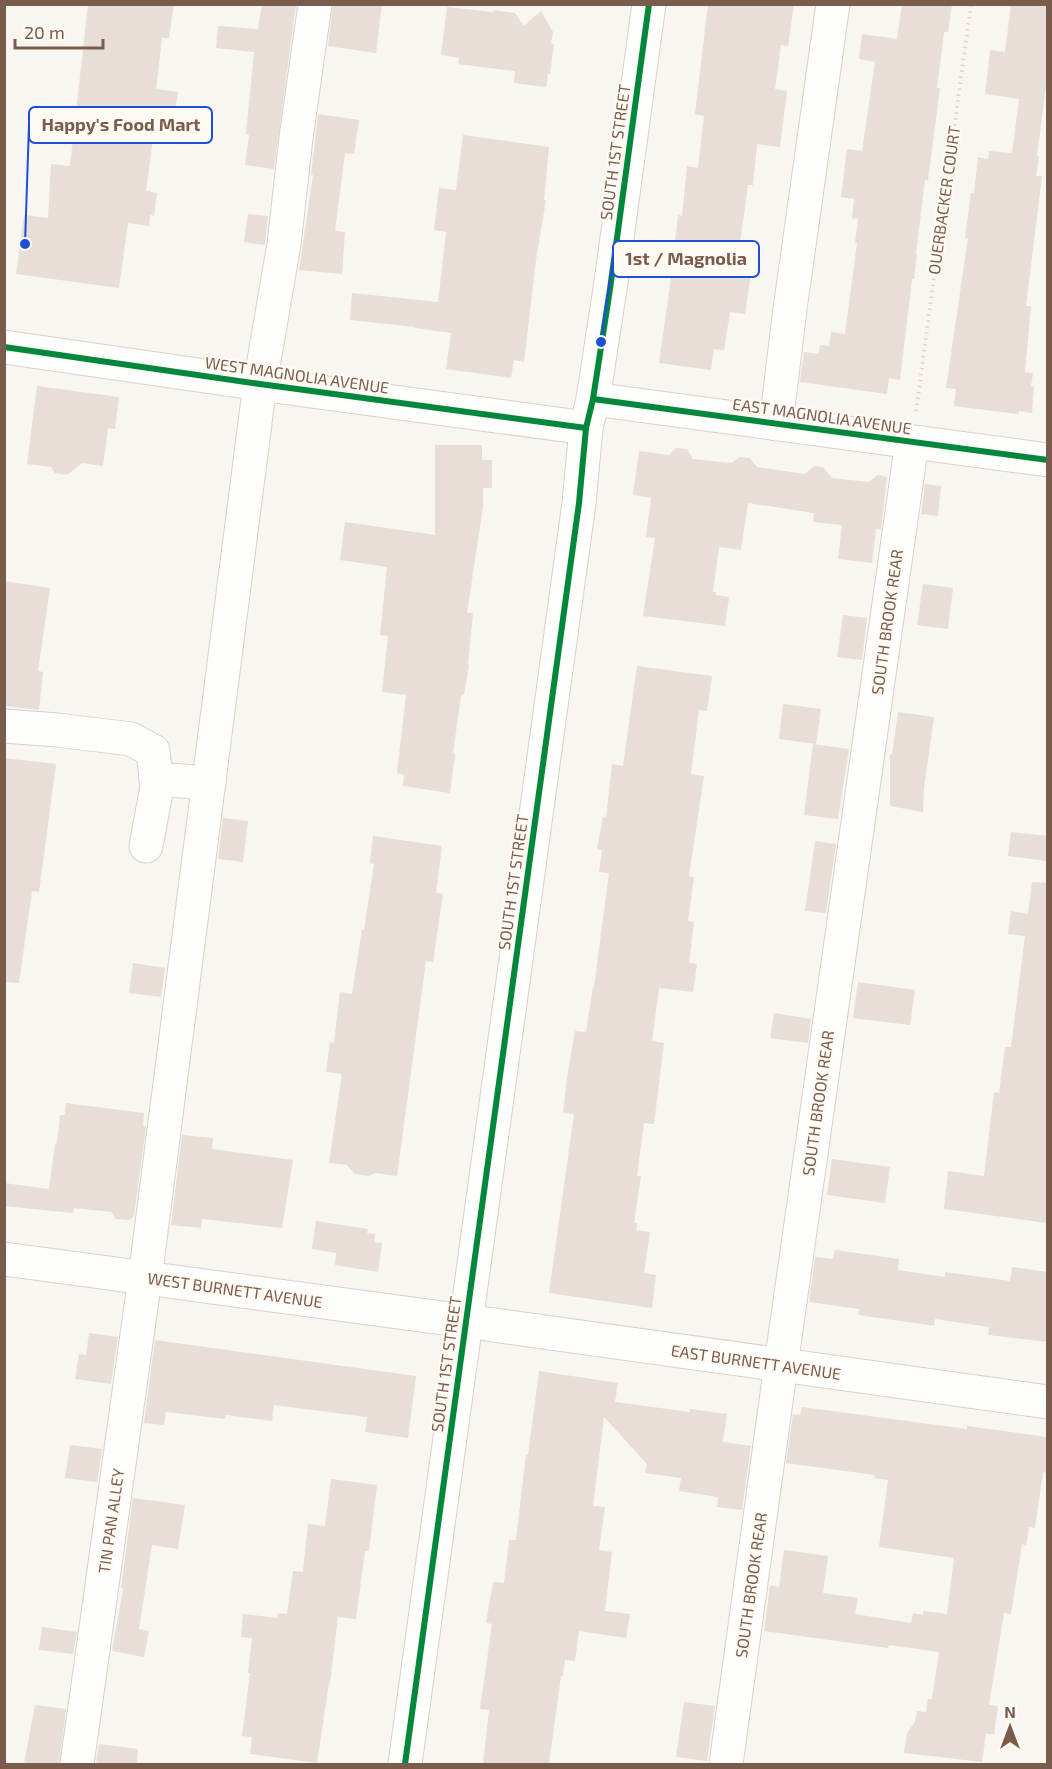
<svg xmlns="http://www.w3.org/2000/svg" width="1052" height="1769" viewBox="0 0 1052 1769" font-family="'Exo 2',sans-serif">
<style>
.building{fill:#e6ded7}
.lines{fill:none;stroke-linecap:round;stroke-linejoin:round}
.minor-casing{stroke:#d7d1cb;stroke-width:35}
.path{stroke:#dcd5d0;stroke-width:4;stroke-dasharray:1.5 4.5;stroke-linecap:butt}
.minor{stroke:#fefefd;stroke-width:33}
.cycleway-casing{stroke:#fffaf3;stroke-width:10}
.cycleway{stroke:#00873e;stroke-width:6}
.labels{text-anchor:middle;stroke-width:4.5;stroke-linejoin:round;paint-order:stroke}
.street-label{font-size:16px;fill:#7a5c4d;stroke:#fffaf3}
.leader{fill:none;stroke:#1d4ed8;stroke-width:2}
.callout-dot{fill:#1d4ed8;stroke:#fffaf3;stroke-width:2}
.callout{fill:#fffaf3;stroke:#1d4ed8;stroke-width:2}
.callout-label{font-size:18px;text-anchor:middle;font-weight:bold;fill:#7a5c4d}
</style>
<rect width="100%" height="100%" fill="#f9f5f0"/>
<!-- building -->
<g class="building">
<path d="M88,4H174L169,38H162L156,89L178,92L174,118L156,116L146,191L157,193L154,216L150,215L149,226L128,223L119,288L16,274L24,215L48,218L51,164L70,166Z"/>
<path d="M262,4H296L274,169L245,165L249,135L246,134L254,52L216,48L218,26L258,29Z"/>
<path d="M333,4H382L376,53L328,46Z"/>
<path d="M708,4H794L788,46L781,45L775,89L787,91L780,147L757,144L753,185H748L738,258L753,260L745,314L730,312L724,350L714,349L711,370L659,363L676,243L675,242L678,215L682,216L687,166L698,168L704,116L695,114Z"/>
<path d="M902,4H952L948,32H944L937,88H940L928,180H925L916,254H917L914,279H912L900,380L889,378L887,394L800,382L804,352L819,354L820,345L829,346L831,332L845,334L857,243H855L858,219L852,218L854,199L841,197L847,149L862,151L875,62L859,59L862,34L897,39Z"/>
<path d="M1011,4H1047V78L1037,156L1039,157L1036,176H1042L1026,306H1031L1025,372L1033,373L1031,386L1034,387L1032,413L1019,411V414L954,406L956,389L946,388L968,238H965L971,193H974L978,157L988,159L989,151L1012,153L1019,99L985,94L990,50L1005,52Z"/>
<path d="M447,7L493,12V10L515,13L524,26L541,11L553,32L551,44H554L550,74H548L546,87L514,83L515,71L458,64L459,58L441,55Z"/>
<path d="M318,114L359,120L354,154L345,153L335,231L345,232L342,274L299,270L313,175H311Z"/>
<path d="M463,135L549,147L544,200H546L536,260L524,362L514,360L511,378L446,369L451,333L415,328V327L350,320L352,293L438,302L446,232L434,230L439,188L456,190Z"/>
<path d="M248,214L268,216L265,245L244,242Z"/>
<path d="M37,386L119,397L115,429L108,428L103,466L82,463L67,475L55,473L51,467L27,464Z"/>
<path d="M435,445H482V460H492V488H483V507L467,613H473L468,664L469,666L464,694L461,696L453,753L455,754L450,793L403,786L404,775L397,773L406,695L382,692L388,636L380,635L387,567L340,560L345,522L435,535Z"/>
<path d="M676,448L687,449L693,459L731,463L740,457L750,458L757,467L805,474L814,466L823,467L832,478L869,482L878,475L887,477L881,530L876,529L872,563L838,559L842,525L813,522L814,513L748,503L741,550L719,547L713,592H716V595L729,597L725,626L643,616L655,538L646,537L651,498L633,495L639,451L669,455Z"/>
<path d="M925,484L941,486L938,516L921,514Z"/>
<path d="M4,581L50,588L38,671L43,672L39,710L4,706Z"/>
<path d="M923,584L953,588L948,629L917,625Z"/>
<path d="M843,615L867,618L862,660L837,657Z"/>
<path d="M637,666L712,676L707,711L699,710L691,774L704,776L689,876L694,877L688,921L694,922L689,963L697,964L693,992L659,988L652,1041L664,1043L654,1124L644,1123L637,1176H641L634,1223H637L636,1230L650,1232L644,1273L656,1275L652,1308L549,1293L574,1114L563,1113L567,1078L575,1031L586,1032L593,987H594L609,873L599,872L602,850L597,849L603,817L606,818L612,764L623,766Z"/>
<path d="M783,704L821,709L816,744L779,739Z"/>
<path d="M898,712L934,717L924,788L923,812L890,806V754L892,755Z"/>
<path d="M813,744L849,749L838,819L804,815Z"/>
<path d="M4,758L56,764L39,892L32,891L19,983L4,982Z"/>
<path d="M223,818L248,821L243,862L218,859Z"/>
<path d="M1011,832L1047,836V861L1008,856Z"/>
<path d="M373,836L442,846L436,893L443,894L433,962L426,961L397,1176L375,1173L369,1176L355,1174L347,1165L329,1163L342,1074L326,1072L330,1042L334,1043L340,992L352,994L362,929L364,930L374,864L370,863Z"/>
<path d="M815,841L836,844L826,913L805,911Z"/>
<path d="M1032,882L1047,883V1223L944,1209L948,1171L984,1176L994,1092L999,1093L1005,1047H1011L1025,936L1008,934L1011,911L1028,914Z"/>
<path d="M133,963L165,968L161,997L129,993Z"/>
<path d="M858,982L915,990L910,1025L853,1018Z"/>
<path d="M774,1013L811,1019L808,1043L770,1038Z"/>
<path d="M66,1103L144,1113L143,1126H146L134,1216L129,1220L115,1219L112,1212L74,1208L73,1213L4,1206V1183L49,1189L55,1144L57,1143L60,1115H65Z"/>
<path d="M182,1135L213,1138L212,1149L293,1160L282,1228L202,1219L201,1228L171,1225Z"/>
<path d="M832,1159L890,1167L885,1203L827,1195Z"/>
<path d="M316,1221L368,1229L367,1233L375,1234L374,1242L382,1243L378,1272L335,1265L336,1253L312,1249Z"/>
<path d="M835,1250L899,1259L898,1270L945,1277V1272L1010,1281L1012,1267L1047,1272V1342L988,1335L989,1327L935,1319L934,1326L922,1324L858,1315L859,1309L809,1302L815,1257L833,1259Z"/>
<path d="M89,1333L118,1337L111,1384L75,1379L79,1354L86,1355Z"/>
<path d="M155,1340L416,1376L408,1438L365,1432L367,1417L274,1405L272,1421L226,1415L225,1419L166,1412L164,1425L144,1423Z"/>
<path d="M539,1371L618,1383L615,1402L690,1412V1409L727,1414L723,1442L751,1446L742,1510L717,1507L718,1497L679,1491L681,1478L645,1473L647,1464L604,1417L593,1506L605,1507L599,1550L612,1552L605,1611L630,1614L626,1638L579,1631L575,1661L565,1660L563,1676H561L549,1764H483L489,1710L480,1709L492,1624L486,1623L493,1582L504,1583L509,1540H516L526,1454L528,1455Z"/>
<path d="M802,1407L967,1429V1426L1047,1437V1473L1043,1472L1035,1528L1029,1527L1026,1545L1022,1544L1011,1614L1004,1613L989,1705L998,1706L994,1734H986L982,1762L904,1753L907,1733L915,1722L917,1711L926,1712L928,1699H932L939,1652L889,1645L888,1648L764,1631L770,1585L779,1587L784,1550L828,1556L823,1593L858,1598L855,1614L911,1623L913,1613L923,1615V1611L947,1614L954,1558L879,1547L888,1480L874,1478L875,1475L786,1463L793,1414L800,1415Z"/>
<path d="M70,1445L102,1449L97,1482L65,1478Z"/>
<path d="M331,1479L377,1485L369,1551H365L356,1619L338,1617L330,1683H329L317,1763L250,1754L252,1737L242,1736L250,1673H248L252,1638L241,1637L243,1614L277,1618L278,1613L287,1614L293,1571L303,1572L308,1524L325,1526Z"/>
<path d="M133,1498L185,1505L178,1549L152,1545L139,1629L149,1631L144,1657L112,1651L123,1589L121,1588Z"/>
<path d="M42,1627L77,1632L73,1654L39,1650Z"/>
<path d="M684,1702L715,1706L707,1761L676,1757Z"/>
<path d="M35,1705L66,1709L59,1764H24Z"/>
<path d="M99,1744L138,1749L137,1764H96Z"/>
</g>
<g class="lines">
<!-- minor casing -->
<g class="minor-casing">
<g id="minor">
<path d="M4,347L260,384L586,428"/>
<path d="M593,399L1048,460"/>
<path d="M776,424L790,309L833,4"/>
<path d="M4,726L57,730L131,739L153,751L157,787L146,846"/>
<path d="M156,779L209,783"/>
<path d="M4,1259L465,1321L1048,1402"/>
<path d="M77,1764L145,1278L260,384L284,244L296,138L315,4"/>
<path d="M405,1764L579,503L586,428L593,399L610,289L649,4"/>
<path d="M726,1764L781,1365L912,442"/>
</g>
</g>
<!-- path -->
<path class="path" d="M916,411L971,4"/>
<!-- minor -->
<use href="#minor" class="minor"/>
<!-- cycleway casing -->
<g class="cycleway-casing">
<g id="cycleway">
<path d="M4,347L260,384L586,428"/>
<path d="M593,399L1048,460"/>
<path d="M405,1764L579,503L586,428L593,399L610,289L649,4"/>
</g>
</g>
<!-- cycleway -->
<use href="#cycleway" class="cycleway"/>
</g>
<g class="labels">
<!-- street labels -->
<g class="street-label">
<text transform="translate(615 152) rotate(-82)" y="6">SOUTH 1ST STREET</text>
<text transform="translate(944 200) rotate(-82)" y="6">OUERBACKER COURT</text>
<text transform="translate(297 375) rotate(8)" y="6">WEST MAGNOLIA AVENUE</text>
<text transform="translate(822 416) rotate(8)" y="6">EAST MAGNOLIA AVENUE</text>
<text transform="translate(887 622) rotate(-82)" y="6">SOUTH BROOK REAR</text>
<text transform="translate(513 882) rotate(-82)" y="6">SOUTH 1ST STREET</text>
<text transform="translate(818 1103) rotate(-82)" y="6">SOUTH BROOK REAR</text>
<text transform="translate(235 1290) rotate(8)" y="6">WEST BURNETT AVENUE</text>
<text transform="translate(756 1362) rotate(8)" y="6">EAST BURNETT AVENUE</text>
<text transform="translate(446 1364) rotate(-82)" y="6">SOUTH 1ST STREET</text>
<text transform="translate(111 1521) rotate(-82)" y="6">TIN PAN ALLEY</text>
<text transform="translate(751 1585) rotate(-82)" y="6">SOUTH BROOK REAR</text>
</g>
</g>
<!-- callouts -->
<path class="leader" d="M25 244L29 125M601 342L613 259"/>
<g class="callout-dot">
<circle cx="25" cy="244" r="6"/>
<circle cx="601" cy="342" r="6"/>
</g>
<g class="callout">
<rect x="29" y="107" width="183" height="36" rx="6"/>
<rect x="613" y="241" width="146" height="36" rx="6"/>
</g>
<g class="callout-label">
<text x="121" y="131">Happy's Food Mart</text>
<text x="686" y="265">1st / Magnolia</text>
</g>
<!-- border -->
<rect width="1052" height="1769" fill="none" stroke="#7a5c4d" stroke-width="12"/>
<!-- north arrow -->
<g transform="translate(1010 1727)" stroke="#fffaf3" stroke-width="4.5" paint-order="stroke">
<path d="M0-4.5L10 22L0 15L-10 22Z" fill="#7a5c4d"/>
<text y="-9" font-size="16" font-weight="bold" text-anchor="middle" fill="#7a5c4d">N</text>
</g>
<!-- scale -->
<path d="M15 39v9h88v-9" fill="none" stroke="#7a5c4d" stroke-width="3"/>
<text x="24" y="39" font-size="18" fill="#7a5c4d" stroke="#fffaf3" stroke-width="4.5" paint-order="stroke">20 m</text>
</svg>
